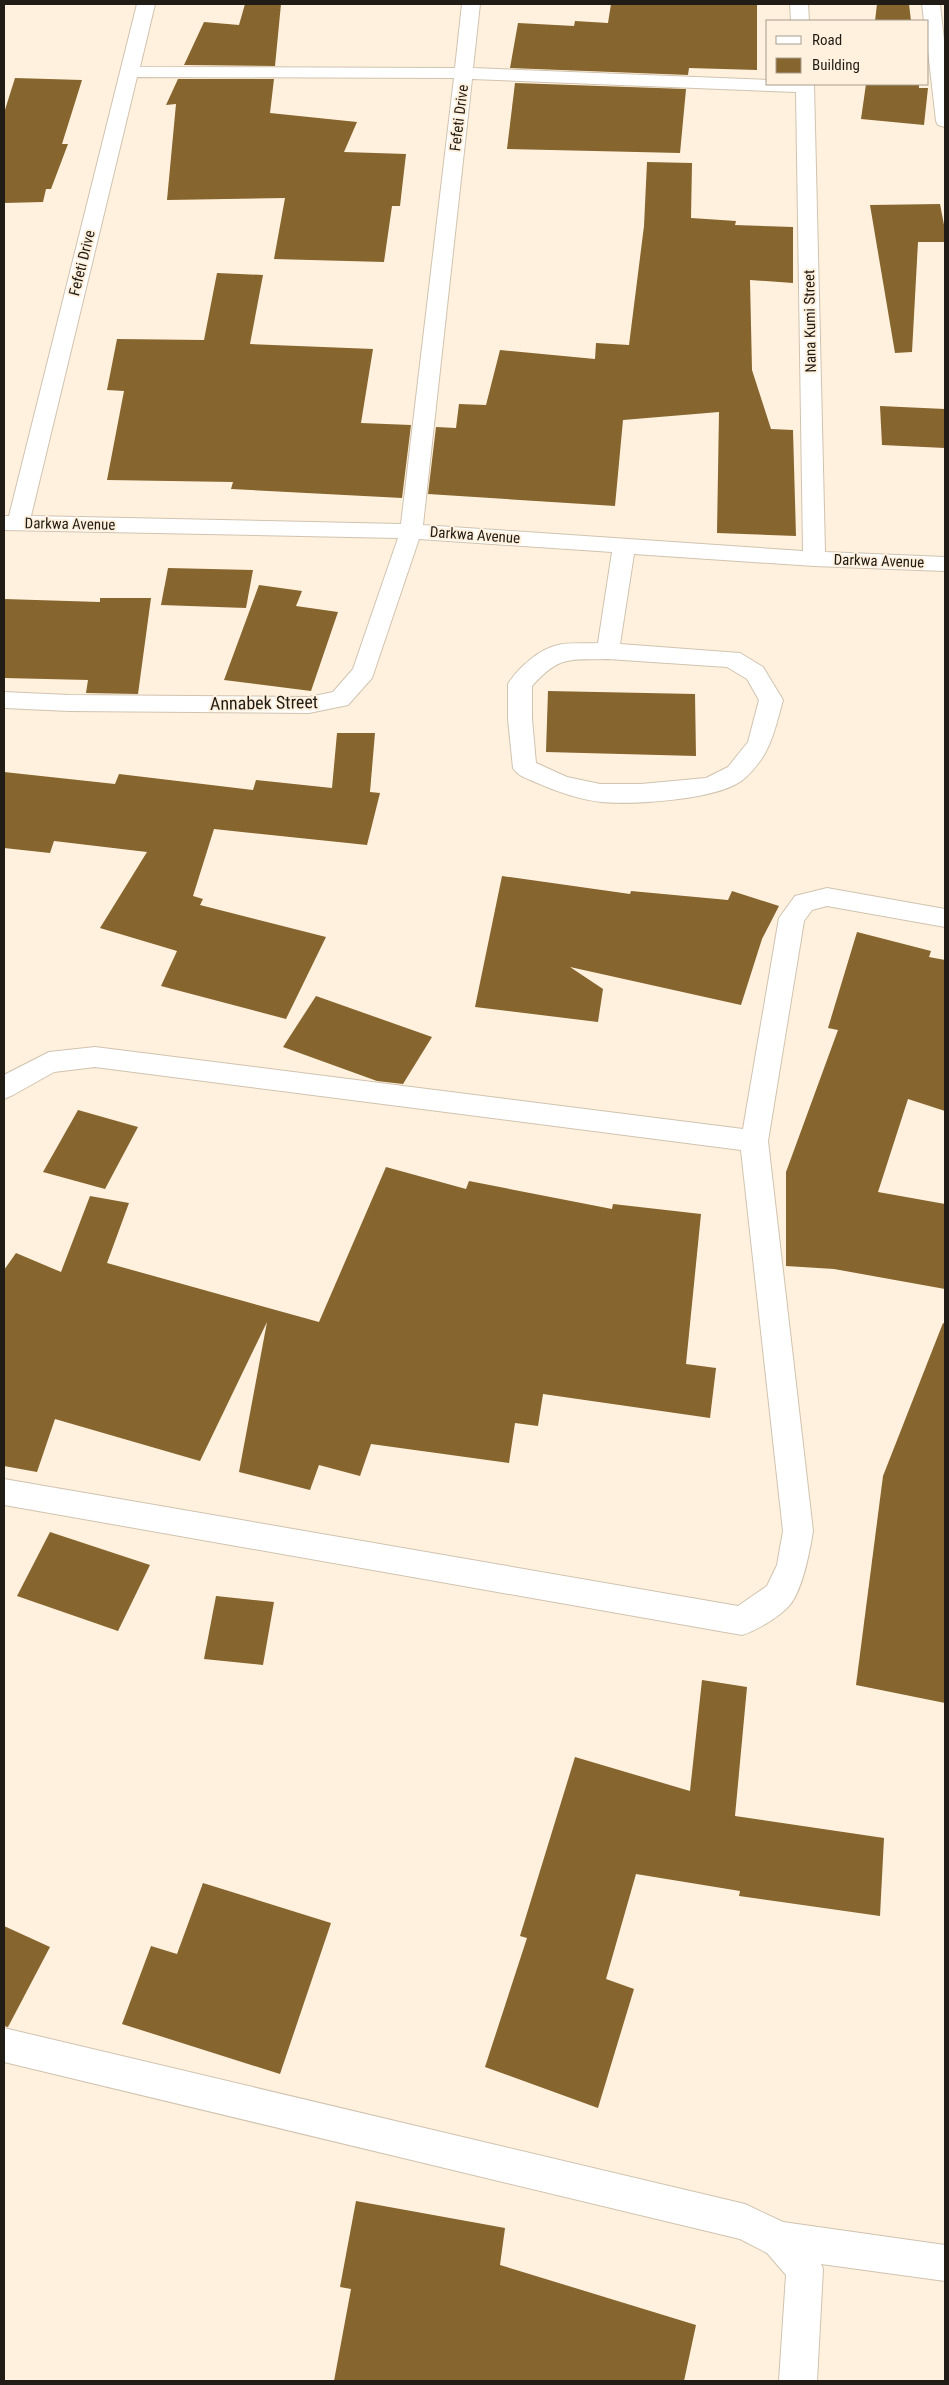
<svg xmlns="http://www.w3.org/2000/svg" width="949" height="2385" viewBox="0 0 949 2385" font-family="'Roboto Condensed',sans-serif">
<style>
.building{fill:#87652f}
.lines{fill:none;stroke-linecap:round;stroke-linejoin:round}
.minor-casing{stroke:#d0c3b0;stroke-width:2}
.minor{fill:#fff;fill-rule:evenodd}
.labels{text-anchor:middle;stroke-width:4;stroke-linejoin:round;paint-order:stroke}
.far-street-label{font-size:15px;fill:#211c15;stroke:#fff1dd}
.street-label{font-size:18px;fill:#211c15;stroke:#fff1dd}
</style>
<rect width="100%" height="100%" fill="#fff1dd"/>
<!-- building -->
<g class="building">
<path d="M245,4H281L275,66L184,65L204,22L239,25Z"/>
<path d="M611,4H757V70L689,68L688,75L510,68L518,23L574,26L575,21L608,23Z"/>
<path d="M877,4H909L911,21H875Z"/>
<path d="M15,78L82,80L62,144H68L51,189H46L43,202L4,203V113Z"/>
<path d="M178,79H274L270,113L357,122L344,152L406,154L400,206H392L384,262L274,259L285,198L167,200L176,104L166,105Z"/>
<path d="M515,83L686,89L680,153L507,149Z"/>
<path d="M866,84H919V88H928L924,125L861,119Z"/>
<path d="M647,162L692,163L691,218L736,221L735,225L793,227V283L750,280L752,370L771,429L793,430L796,536L717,533L719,412L623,420L615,506L428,494L436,427L456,428L459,404L486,405L500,350L595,359L596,343L629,345L644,226Z"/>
<path d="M940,204L945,230V242H918L912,352L895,353L870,205Z"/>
<path d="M217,273L263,275L250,344L373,349L361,423L411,425L402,498L231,489L233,482L107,480L124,391L107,390L117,339L204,340Z"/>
<path d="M880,406L945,409V448L882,445Z"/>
<path d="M168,568L253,570L246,608L161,605Z"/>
<path d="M259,585L302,591L296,606L338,612L311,691L224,680Z"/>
<path d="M100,598H151L138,694L86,693L88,680L4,678V599L100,602Z"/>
<path d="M548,691L695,694L696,756L546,752Z"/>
<path d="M337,733H375L370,792L380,793L367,845L214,829L193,896L203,899L200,905L326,937L286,1019L161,986L177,951L100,928L147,852L54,841L50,853L4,848V772L115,784L119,774L253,790L256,780L332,788Z"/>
<path d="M502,876L630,894L631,891L728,900L732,891L779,906L762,939L741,1005L570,967L603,989L598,1022L475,1007Z"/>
<path d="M857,932L931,951L929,957L945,960V1111L908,1099L878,1192L945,1204V1289L834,1269L786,1266V1172L838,1030L828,1028Z"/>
<path d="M316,996L432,1037L403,1084L377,1081L283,1047Z"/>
<path d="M78,1110L138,1127L105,1189L43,1172Z"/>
<path d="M386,1167L466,1189L469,1181L612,1209L613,1204L701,1214L686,1364L716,1368L710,1418L543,1394L538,1426L515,1423L509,1463L371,1444L360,1476L319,1465L310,1490L239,1472L267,1322L200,1461L55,1419L37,1472L4,1466V1270L16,1253L61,1272L90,1196L129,1203L107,1263L319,1322Z"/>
<path d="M943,1323L945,1324V1703L856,1685L883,1476Z"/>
<path d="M50,1532L150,1565L118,1631L17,1596Z"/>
<path d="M216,1596L274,1602L263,1665L204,1659Z"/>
<path d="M702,1680L747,1687L735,1816L884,1838L880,1916L739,1896L740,1891L636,1874L606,1979L634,1989L598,2108L485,2067L527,1938L520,1936L575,1757L690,1791Z"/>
<path d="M203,1883L331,1923L280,2074L122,2024L151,1946L177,1954Z"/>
<path d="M4,1926L50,1947L8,2027L4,2026Z"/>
<path d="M356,2201L505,2228L500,2265L696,2325L684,2381H334L351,2289L340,2287Z"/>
</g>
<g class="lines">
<!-- minor casing -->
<g class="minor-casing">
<g id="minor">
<path d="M137,4H155L140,67L455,68L462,4H480L473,68L768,80V84H814L825,552L945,557V571L814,566L634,554L620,644L740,653L763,667L783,700C774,732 771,754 745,778C722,800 633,805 601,802C578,799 555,791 535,782C526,778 518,776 513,768L508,719V684C518,668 539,649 558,645C570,642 585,644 598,643L612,552L419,539L372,678L348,705L309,713L69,711L4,708V692L69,695L309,697L333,692L353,669L398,538L4,530V516H9ZM137,77L454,78L401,524L31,516ZM472,79L796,92L803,551L423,525ZM608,659L727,667L747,679L759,700L748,742L728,767L706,778L641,784H600L567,777L536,763L532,719V686C560,655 569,660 608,659Z"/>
<path d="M790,4H808L809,21H791Z"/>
<path d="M922,4H940L945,49V127L938,125L936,121L928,51V21H924Z"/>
<path d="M827,888L945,909V927L827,906L812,910L804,921L768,1141L813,1531C810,1550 802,1593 788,1607C776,1619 757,1630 742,1635L4,1505V1479L738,1606L767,1586L777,1565L783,1531L741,1150L95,1067L54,1072L13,1095L4,1099V1075L49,1052L95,1047L743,1129L779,918L795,896Z"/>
<path d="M4,2028L745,2204L783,2222L945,2245V2281L821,2264L823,2269L817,2381H779L786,2275L767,2253L740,2239L4,2062Z"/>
</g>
</g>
<!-- minor -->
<use href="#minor" class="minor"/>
</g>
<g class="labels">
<!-- far-street labels -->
<g class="far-street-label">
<text transform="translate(459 118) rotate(-83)" y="5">Fefeti Drive</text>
<text transform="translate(82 263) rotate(-76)" y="5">Fefeti Drive</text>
<text transform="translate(810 321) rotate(-91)" y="5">Nana Kumi Street</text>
<text transform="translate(70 524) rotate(1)" y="5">Darkwa Avenue</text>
<text transform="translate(475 535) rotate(4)" y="5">Darkwa Avenue</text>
<text transform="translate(879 561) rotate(2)" y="5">Darkwa Avenue</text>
</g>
<!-- street labels -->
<g class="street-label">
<text transform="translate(264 703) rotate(-1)" y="6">Annabek Street</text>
</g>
</g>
<!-- border -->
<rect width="949" height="2385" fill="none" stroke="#211c15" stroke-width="10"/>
<!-- legend -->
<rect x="766" y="20" width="162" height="65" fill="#fff1dd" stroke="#a69c8d"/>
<rect x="776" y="36" width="25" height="8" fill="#ffffff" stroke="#a69c8d"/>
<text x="812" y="45" font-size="15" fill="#211c15">Road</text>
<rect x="776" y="58" width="25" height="15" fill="#87652f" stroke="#a69c8d"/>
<text x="812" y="70" font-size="15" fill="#211c15">Building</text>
</svg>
